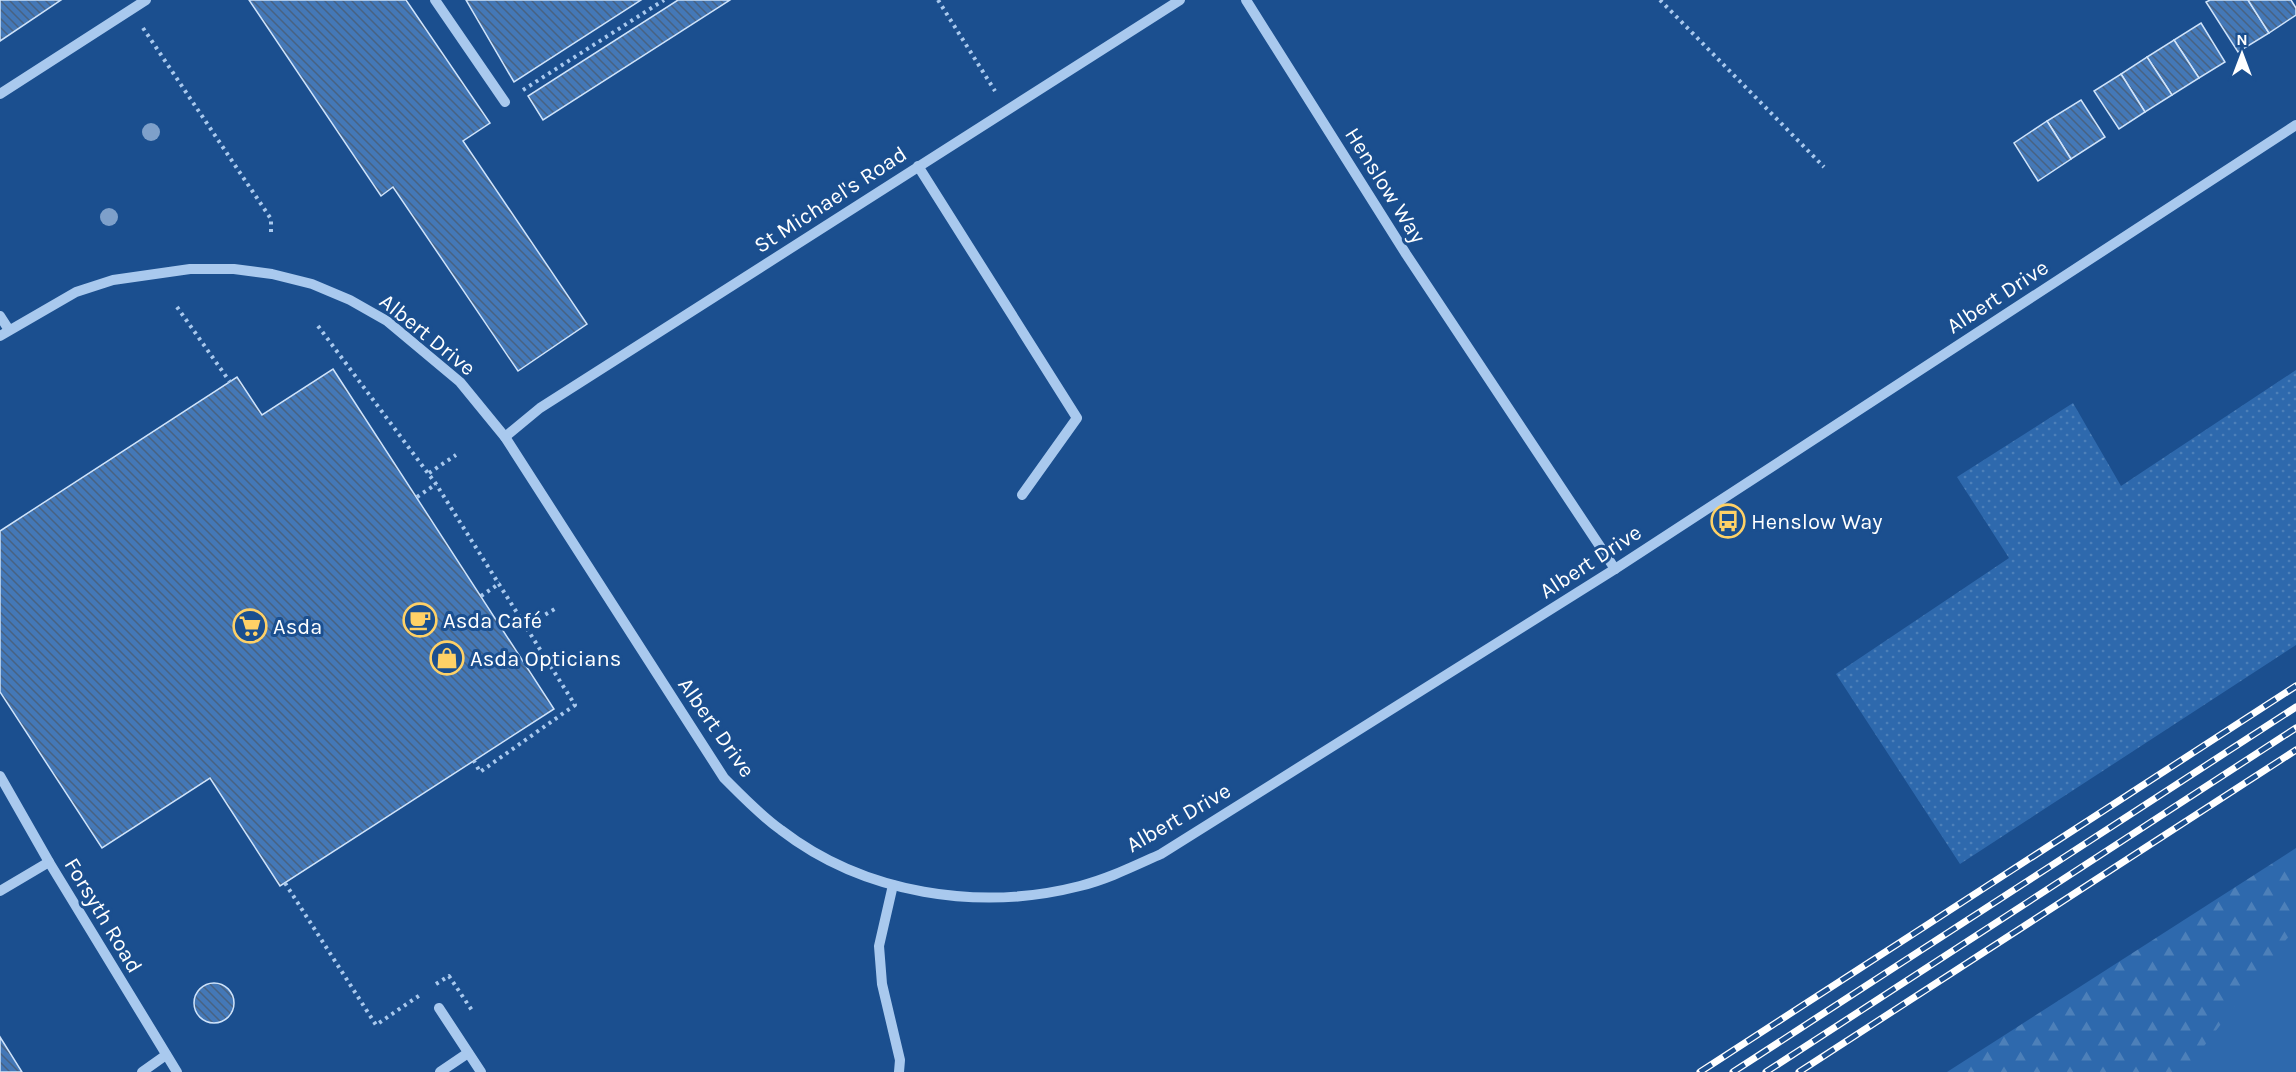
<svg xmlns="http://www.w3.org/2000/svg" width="2296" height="1072" viewBox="0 0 2296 1072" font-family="Karla,sans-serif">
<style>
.grass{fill:#2e69ad}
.forest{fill:url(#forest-firs)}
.garden{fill:url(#garden-dots)}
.building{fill:url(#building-back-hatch);stroke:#cfe3fa;stroke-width:1.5}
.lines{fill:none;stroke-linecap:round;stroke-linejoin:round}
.path{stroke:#a9c9ee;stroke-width:4;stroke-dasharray:3 4.5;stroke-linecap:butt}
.minor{stroke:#a9c9ee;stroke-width:10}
.rail-casing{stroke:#fff;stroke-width:7}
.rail{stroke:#1b4f8f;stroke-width:4.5;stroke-dasharray:14;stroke-linecap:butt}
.tree{fill:#7ea0ca}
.labels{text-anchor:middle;stroke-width:6;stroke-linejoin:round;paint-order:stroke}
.street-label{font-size:22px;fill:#fff;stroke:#1b4f8f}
.poi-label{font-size:22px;fill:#fff;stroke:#1b4f8f;text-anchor:start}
</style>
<defs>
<pattern id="forest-firs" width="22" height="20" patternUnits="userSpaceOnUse" patternTransform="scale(1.5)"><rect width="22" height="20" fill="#2e69ad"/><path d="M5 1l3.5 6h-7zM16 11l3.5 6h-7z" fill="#4d80b9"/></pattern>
<pattern id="garden-dots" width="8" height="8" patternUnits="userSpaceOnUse" patternTransform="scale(1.5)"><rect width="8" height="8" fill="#2e69ad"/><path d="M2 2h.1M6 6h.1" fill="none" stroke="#4d80b9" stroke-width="1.8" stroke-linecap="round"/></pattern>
<pattern id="building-back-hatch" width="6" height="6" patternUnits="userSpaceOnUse" patternTransform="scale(1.5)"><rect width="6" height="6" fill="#4478b7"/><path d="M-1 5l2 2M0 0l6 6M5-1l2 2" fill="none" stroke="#486282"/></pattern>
</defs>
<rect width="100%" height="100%" fill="#1b4f8f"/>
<!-- grass -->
<path class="grass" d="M2296,861V1072H1976Z"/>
<!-- forest -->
<path class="forest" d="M2296,848V927L2184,1072H1947Z"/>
<!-- garden -->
<path class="garden" d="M2296,370V645L1960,864L1836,674L2009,558L1957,477L2073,403L2121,486Z"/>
<!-- building -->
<g class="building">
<path d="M0,0H61L0,41Z"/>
<path d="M249,0H406L490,123L463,141L587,324L518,371L393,187L381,196Z"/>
<path d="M466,0H641L514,82Z"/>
<path d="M678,0H730L543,120L528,96Z"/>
<path d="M2210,0H2248L2269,33L2238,52L2206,2Z"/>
<path d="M2248,0H2291L2296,8V15L2269,33Z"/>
<path d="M2201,23L2225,62L2199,78L2174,40Z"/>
<path d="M2174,40L2199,78L2172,95L2147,57Z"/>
<path d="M2147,57L2172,95L2145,112L2121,74Z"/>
<path d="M2121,74L2145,112L2119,129L2094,91Z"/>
<path d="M2081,100L2105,137L2071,159L2047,121Z"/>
<path d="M2047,121L2071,159L2038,181L2014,143Z"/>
<path d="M333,369L554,709L280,886L210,778L102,848L0,692V531L237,377L262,415Z"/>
<circle cx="214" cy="1003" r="20"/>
<path d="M0,1037L22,1072H0Z"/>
</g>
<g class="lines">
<!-- path -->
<g class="path">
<path d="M938,0L995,91"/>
<path d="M1660,0L1824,167"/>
<path d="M143,28L271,219V232"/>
<path d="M523,90L664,0"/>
<path d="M177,307L230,382"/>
<path d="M318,326L436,484L575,705L480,772L474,761"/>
<path d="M429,473L456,455"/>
<path d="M417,497L436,484"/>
<path d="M481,596L500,583"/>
<path d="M526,626L558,607"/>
<path d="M285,883L376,1025L420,995"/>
<path d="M436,984L449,976L473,1012"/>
</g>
<!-- minor -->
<g class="minor">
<path d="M435,0L505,102"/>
<path d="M1246,0L1406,254L1615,569"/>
<path d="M0,94L146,0"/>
<path d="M918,166L1077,418L1022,495"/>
<path d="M0,316L9,330"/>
<path d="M0,336L76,292L113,280L190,269H234L272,274L312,284L350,300L387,321L460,382L505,437L724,778C742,796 760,815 781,830C864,894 979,912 1080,886C1108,879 1134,866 1161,854L1615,569L2296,125"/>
<path d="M505,437L540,408L1180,0"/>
<path d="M0,776L49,862L177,1072"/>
<path d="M893,885L879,946L882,984L900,1060L899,1072"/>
<path d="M0,891L49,862"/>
<path d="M439,1008L481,1072"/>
<path d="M142,1072L166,1055"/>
<path d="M440,1072L468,1053"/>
</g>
<!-- rail casing -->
<g class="rail-casing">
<g id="rail">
<path d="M1700,1072L2296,686"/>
<path d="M1733,1072L2296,707"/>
<path d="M1766,1072L2296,728"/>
<path d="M1799,1072L2296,750"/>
</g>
</g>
<!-- rail -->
<use href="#rail" class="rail"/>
</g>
<!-- trees -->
<g class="tree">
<circle cx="151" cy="132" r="9"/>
<circle cx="109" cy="217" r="9"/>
</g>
<!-- icons -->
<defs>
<g id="bus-ring" transform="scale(1.725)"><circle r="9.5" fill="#1b4f8f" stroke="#ffd166" stroke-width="1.5"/><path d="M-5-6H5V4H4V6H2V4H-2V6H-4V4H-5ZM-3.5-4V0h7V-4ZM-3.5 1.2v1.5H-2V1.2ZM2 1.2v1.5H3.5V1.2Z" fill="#ffd166"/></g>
<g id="cafe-ring" transform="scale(1.725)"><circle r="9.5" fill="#1b4f8f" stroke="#ffd166" stroke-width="1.5"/><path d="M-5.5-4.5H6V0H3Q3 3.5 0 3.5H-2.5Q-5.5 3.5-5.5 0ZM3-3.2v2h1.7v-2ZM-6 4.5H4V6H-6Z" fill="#ffd166"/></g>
<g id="supermarket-ring" transform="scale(1.725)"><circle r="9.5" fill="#1b4f8f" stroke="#ffd166" stroke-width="1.5"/><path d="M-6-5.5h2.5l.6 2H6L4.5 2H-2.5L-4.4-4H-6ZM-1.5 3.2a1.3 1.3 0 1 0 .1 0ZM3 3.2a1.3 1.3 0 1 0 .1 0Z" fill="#ffd166"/></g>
<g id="shop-ring" transform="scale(1.725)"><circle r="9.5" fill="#1b4f8f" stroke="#ffd166" stroke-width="1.5"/><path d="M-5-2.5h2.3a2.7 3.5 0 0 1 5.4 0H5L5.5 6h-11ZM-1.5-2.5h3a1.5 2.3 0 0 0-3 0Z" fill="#ffd166"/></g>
</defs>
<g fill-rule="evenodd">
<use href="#bus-ring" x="1728" y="521"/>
<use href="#cafe-ring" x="420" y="620"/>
<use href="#supermarket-ring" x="250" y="626"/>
<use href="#shop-ring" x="447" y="658"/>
</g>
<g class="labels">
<!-- street labels -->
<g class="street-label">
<text transform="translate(1386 185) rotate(58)" y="8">Henslow Way</text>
<text transform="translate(830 199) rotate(-33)" y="8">St Michael's Road</text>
<text transform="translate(1997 296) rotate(-33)" y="8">Albert Drive</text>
<text transform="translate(428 334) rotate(39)" y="8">Albert Drive</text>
<text transform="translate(1590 561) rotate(-33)" y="8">Albert Drive</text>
<text transform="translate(717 727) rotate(55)" y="8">Albert Drive</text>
<text transform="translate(1178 817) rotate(-30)" y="8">Albert Drive</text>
<text transform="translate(104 915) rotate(59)" y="8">Forsyth Road</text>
</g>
<!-- poi labels -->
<g class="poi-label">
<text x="1751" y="529">Henslow Way</text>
<text x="443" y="628">Asda Café</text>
<text x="273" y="634">Asda</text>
<text x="470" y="666">Asda Opticians</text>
</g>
</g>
<!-- north arrow -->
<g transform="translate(2242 54)" stroke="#1b4f8f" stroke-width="4.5" paint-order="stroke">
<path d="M0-4.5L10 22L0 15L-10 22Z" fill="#ffffff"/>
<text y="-9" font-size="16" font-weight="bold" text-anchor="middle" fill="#ffffff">N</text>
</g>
</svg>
